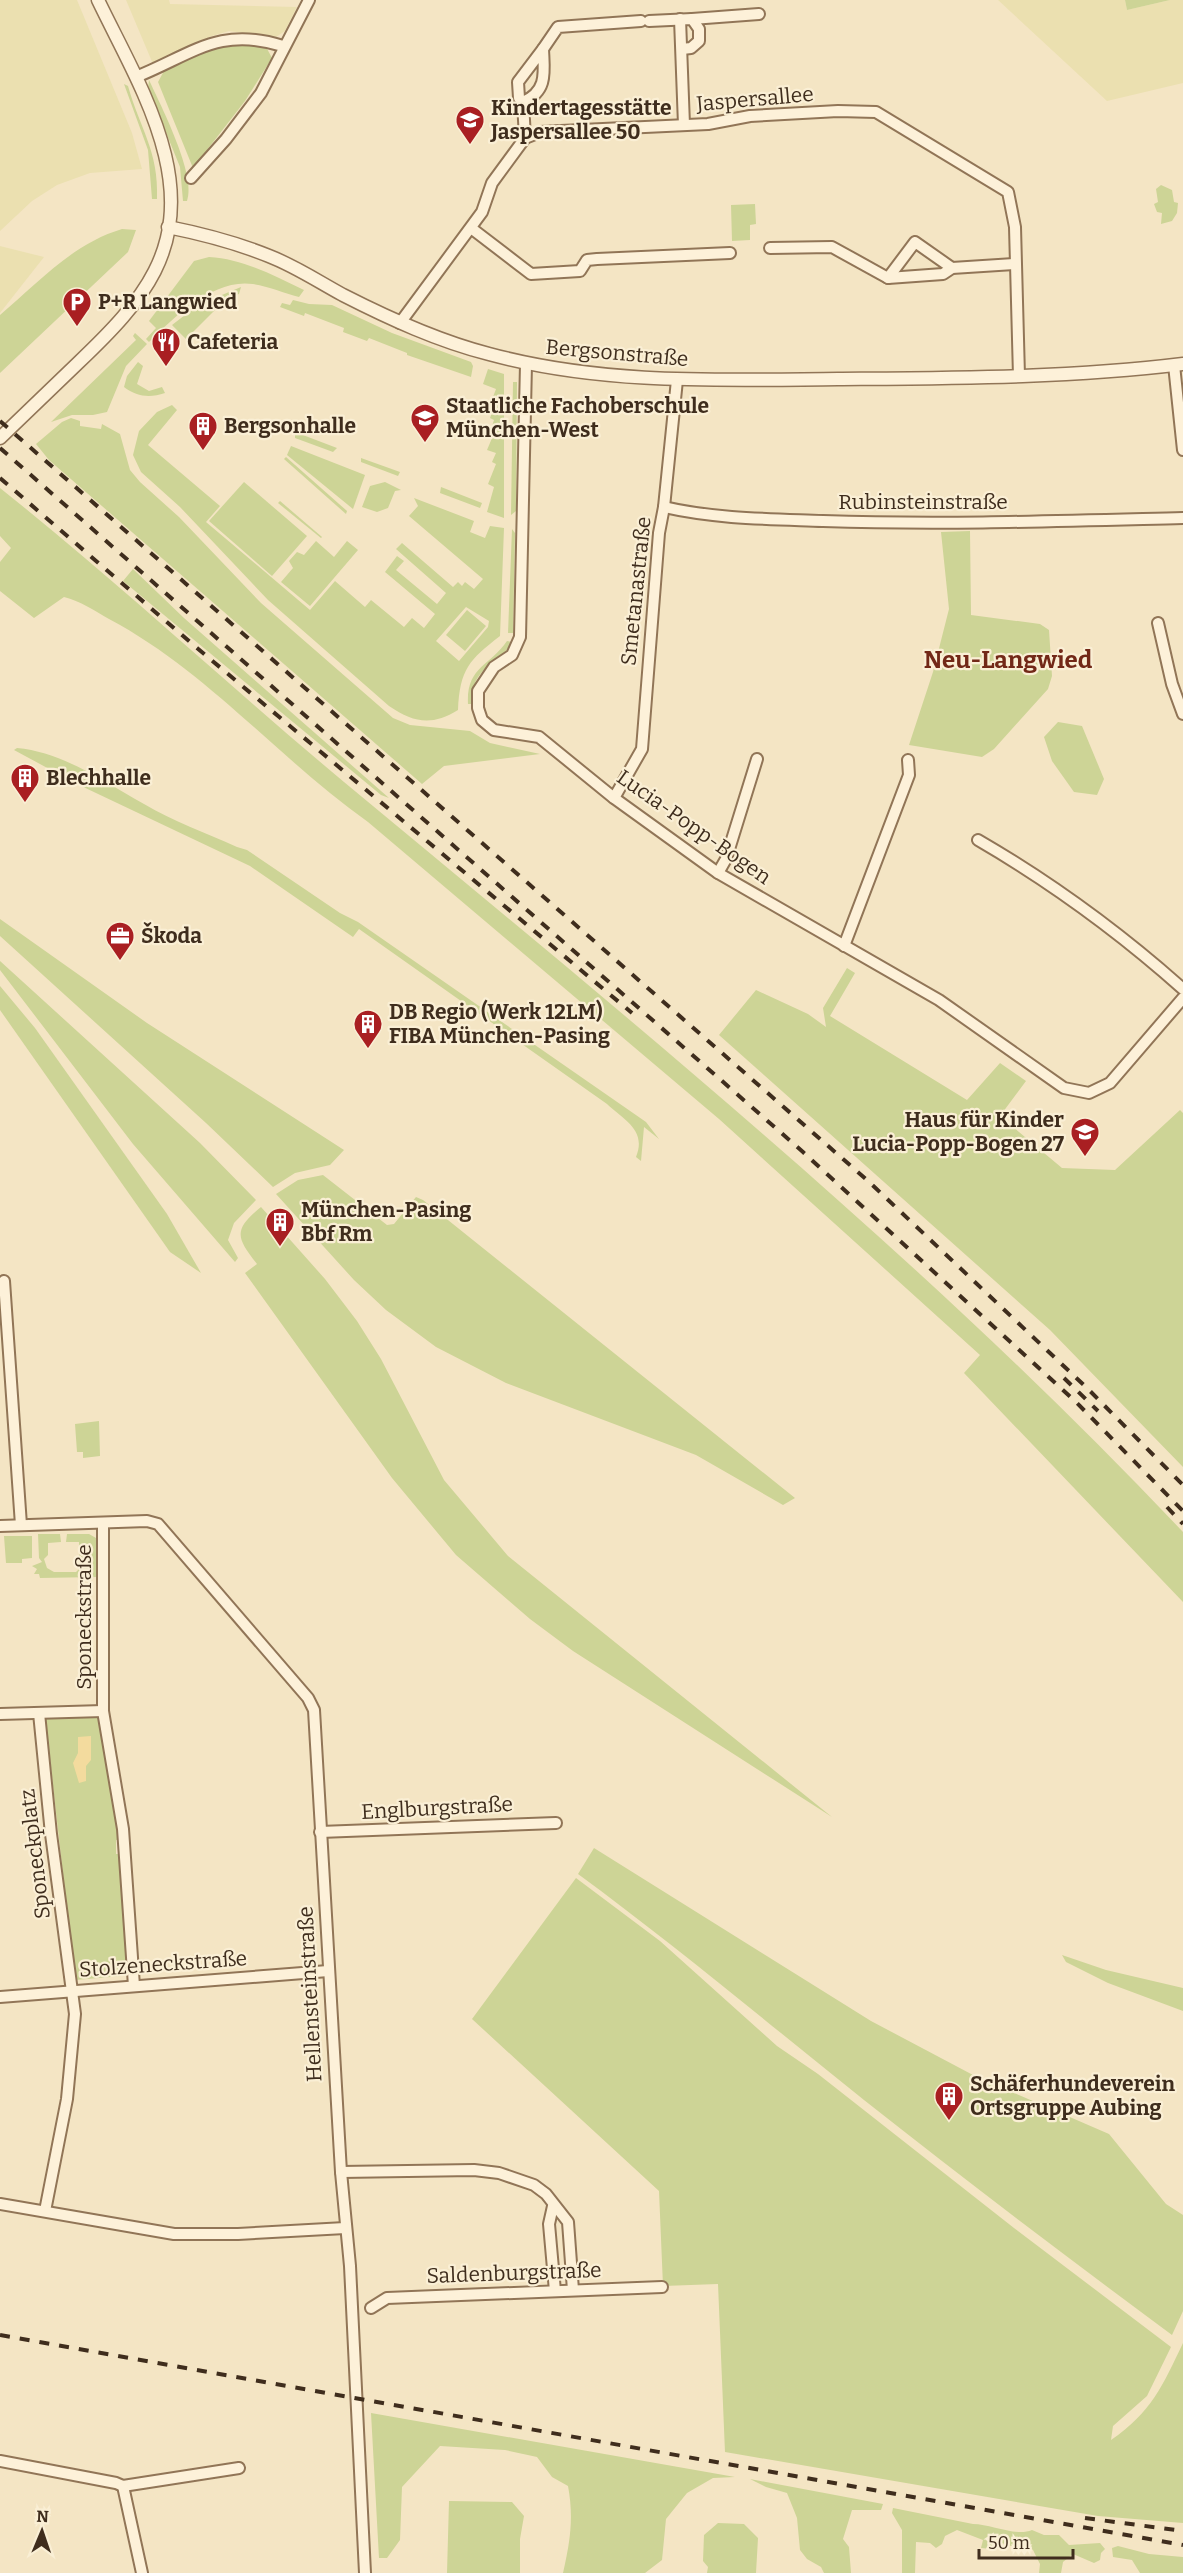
<svg xmlns="http://www.w3.org/2000/svg" width="1183" height="2573" viewBox="0 0 1183 2573" font-family="Bitter,serif">
<style>
.farmland{fill:#ebe0b0}
.green{fill:#cdd496;fill-rule:evenodd}
.sand{fill:#f3db9e}
.lines{fill:none;stroke-linecap:round;stroke-linejoin:round}
.minor-casing{stroke:#917557;stroke-width:14}
.tertiary-casing{stroke:#917557;stroke-width:15}
.minor{stroke:#fdf1d9;stroke-width:10}
.tertiary{stroke:#fdf1d9;stroke-width:12}
.rail{stroke:#3f2d1d;stroke-width:4;stroke-dasharray:10 10;stroke-linecap:butt}
.labels{text-anchor:middle;stroke-width:4.5;stroke-linejoin:round;paint-order:stroke}
.street-label{font-size:21px;fill:#3f2d1d;stroke:#faefd5}
.poi-label{font-size:21px;font-weight:bold;fill:#3f2d1d;stroke:#faefd5;text-anchor:start}
.quarter-label{font-size:24px;font-weight:bold;fill:#722817;stroke:#faefd5}
</style>
<rect width="100%" height="100%" fill="#f4e5c4"/>
<!-- farmland -->
<g class="farmland">
<path d="M0,0H77L132,133L142,169L90,173L57,185L32,201L0,231Z"/>
<path d="M126,0H169L170,4L297,7L285,31L276,37L229,31L212,36L153,64Z"/>
<path d="M998,0H1125L1127,10L1170,0H1183V83L1107,101Z"/>
<path d="M0,246L44,257L0,313Z"/>
</g>
<!-- green -->
<g class="green">
<path d="M1125,0H1170L1127,10Z"/>
<path d="M225,44L265,45L272,58L245,101L193,168L158,82L165,69Z"/>
<path d="M149,80C161,106 197,176 187,201H183L180,167L148,88Z"/>
<path d="M124,84L128,86C140,129 159,151 157,199H152L148,150Z"/>
<path d="M1161,185L1172,190L1174,202L1178,203L1177,213L1172,221L1161,224L1162,213L1157,212L1154,204L1158,202L1156,189Z"/>
<path d="M755,204L756,224L750,225V240L732,241L731,205Z"/>
<path d="M122,229L136,230L128,252L0,373V315C38,283 72,244 122,229Z"/>
<path d="M209,257C243,259 273,275 304,290L299,297C284,293 268,286 253,284C214,278 174,317 149,342L146,339L156,328L149,321L194,261Z"/>
<path d="M241,287L239,294L226,299L186,339L172,325L198,305Z"/>
<path d="M293,300L309,304L332,305L392,333L471,362L473,366L471,377L407,355V353L369,338L367,341L343,332L344,328L305,313L304,316L280,307L282,303L290,305Z"/>
<path d="M135,333L147,344L126,366L107,412L93,415H72L51,422L136,340L133,336Z"/>
<path d="M138,362L143,366L137,384L149,391L162,387L165,393C150,398 137,397 124,387L127,376Z"/>
<path d="M488,369L504,374V518L487,512L494,487L488,484L496,464L492,462L496,453L487,450L495,431L491,429L494,420L490,418L497,399L493,397L496,389L483,384Z"/>
<path d="M513,382H517L516,511L511,515Z"/>
<path d="M172,405L177,410L148,445L220,506L206,522L310,610L335,581L365,607L371,600L404,627L412,618L424,628L435,614L385,572L397,556L404,561L396,570L437,604L446,593L396,549L402,543L453,587L458,582L462,586L465,582L474,589L483,579L409,516L418,506L414,498L474,521L470,532L485,538L490,526L504,528L500,636C469,660 460,669 458,710C432,726 414,723 389,706L268,600L180,507L141,472L133,455L139,431L157,412ZM466,607L489,621L488,627L459,661L436,641Z"/>
<path d="M71,418L80,421V426L101,429L102,424L120,434L130,470L140,482L179,517L261,603L393,718L410,725L470,731L490,743L540,754L444,766L422,784L49,460L36,444L62,422Z"/>
<path d="M295,432L337,448L333,452L295,438Z"/>
<path d="M291,446L365,475L353,509L287,455Z"/>
<path d="M286,457L347,511L346,514L284,459Z"/>
<path d="M361,458L400,472L398,476L361,462Z"/>
<path d="M244,482L307,536L272,576L209,521Z"/>
<path d="M385,482L401,490L395,491L388,508L377,512L362,507L370,486Z"/>
<path d="M441,487L482,503L480,508L440,493Z"/>
<path d="M0,488C118,582 228,685 344,782C632,1021 925,1259 1183,1532V1602L964,1373L980,1355L719,1119L368,822C279,759 207,671 109,619C95,611 80,601 64,597L34,618L0,591V562L11,548L0,536Z"/>
<path d="M280,501L322,537L321,538L278,503Z"/>
<path d="M512,529L515,533L513,633H508Z"/>
<path d="M970,531L971,615L1040,624L1049,630L1052,676L1048,689L994,749L982,757L909,745L933,672L949,609L941,532Z"/>
<path d="M316,541L334,557L347,541L358,550L310,606L281,582L293,568L289,561L297,552L304,555Z"/>
<path d="M133,569L184,618L389,798L381,795L123,581Z"/>
<path d="M467,610L486,626L465,651L446,635Z"/>
<path d="M507,641L512,642C496,670 473,663 471,704H468C466,667 490,666 507,641Z"/>
<path d="M1058,722L1082,726L1104,779L1097,795L1074,792L1052,761L1044,737Z"/>
<path d="M17,748C63,752 104,782 144,804C173,821 206,833 237,847L247,850L340,913L358,922L646,1122L659,1139L644,1127L641,1161L636,1157C647,1130 624,1120 607,1104L359,929L353,937L250,866L77,784L14,750Z"/>
<path d="M0,919L147,1023L344,1150L330,1165L295,1173L273,1187L206,1123L0,936Z"/>
<path d="M0,961L200,1143L256,1200L234,1223L228,1240L238,1258L235,1262L133,1144L0,970Z"/>
<path d="M847,968L855,973L830,1016L967,1100L1000,1063L1026,1081L1000,1116L1062,1168L1115,1170L1180,1110L1183,1113V1467L1050,1330L719,1035L756,990L808,1014L826,1027L823,1008Z"/>
<path d="M0,986L35,1028L167,1214L201,1273L170,1252L0,1010Z"/>
<path d="M323,1175L387,1225L394,1224L416,1197L423,1200L795,1498L783,1505L696,1455L506,1383L436,1347L386,1310L354,1280L276,1194L298,1180Z"/>
<path d="M261,1207L325,1279L357,1321L381,1359L444,1480L508,1556L832,1817L573,1651L530,1619L456,1555L392,1478L245,1273L257,1264C236,1237 233,1230 261,1207Z"/>
<path d="M99,1421L100,1456L83,1458V1452H77L75,1424Z"/>
<path d="M38,1534H60L61,1542L48,1543V1555L44,1559L47,1568L54,1572H76L79,1569V1542H66L67,1534H89L96,1538L97,1577L40,1578L39,1574H34L37,1569L32,1566L42,1562L39,1558Z"/>
<path d="M4,1536H32V1558L22,1559V1563H6Z"/>
<path d="M45,1715H100L119,1840H116V1854H120C123,1883 135,1953 122,1976L75,1980Z"/>
<path d="M594,1848L871,2021L973,2075L1109,2134L1166,2204L1183,2215V2311L1172,2335C1068,2258 965,2180 864,2100C769,2024 676,1946 578,1874Z"/>
<path d="M576,1878L660,1941L777,2046L818,2074L1014,2228L1171,2347L1147,2396L1113,2426L1111,2440C1151,2413 1163,2385 1183,2343V2523L1098,2516L725,2452L718,2284L663,2286L659,2191L472,2019Z"/>
<path d="M1062,1955L1106,1970L1183,1988V2011L1108,1983L1066,1962Z"/>
<path d="M371,2413L735,2477L713,2478L687,2493L666,2519L662,2560L645,2573H563C570,2542 574,2518 568,2486L552,2477L537,2457L505,2450L440,2446L402,2487L400,2540L387,2558H379Z"/>
<path d="M750,2479L883,2504L881,2510H852L843,2539L849,2547L851,2573H824L821,2567L807,2559L800,2550L797,2518L787,2493L766,2487Z"/>
<path d="M449,2501L512,2502L524,2516L520,2539V2573H447Z"/>
<path d="M893,2508L973,2524C991,2524 1016,2537 1032,2530L1044,2535H1059L1069,2545L1100,2543L1105,2549L1101,2553L1100,2560L1094,2563L1073,2554L1063,2562L1061,2573H1039L1040,2564L1033,2550L1021,2540L1011,2546L995,2541L992,2549L981,2548L983,2540L957,2530L945,2536L942,2544L936,2548L930,2543L916,2542L915,2573H902V2530L892,2513Z"/>
<path d="M718,2523L744,2524L758,2538L756,2573H707L708,2567L703,2561L704,2535Z"/>
<path d="M1118,2546L1149,2554L1183,2557V2573H1140L1132,2560L1113,2557L1112,2548Z"/>
</g>
<!-- sand -->
<path class="sand" d="M91,1736V1760L86,1766V1781L79,1783L73,1763L78,1753V1737Z"/>
<g class="lines">
<!-- minor casing -->
<g class="minor-casing">
<g id="minor">
<path d="M680,19L684,125"/>
<path d="M692,19L759,14"/>
<path d="M649,21L692,19L699,29V41L691,48L682,49"/>
<path d="M543,49L558,27L641,21"/>
<path d="M136,77C193,54 219,26 283,46"/>
<path d="M523,102C548,91 544,72 543,49L518,82L519,98L523,102L525,138"/>
<path d="M191,178L226,139L261,93L309,0"/>
<path d="M471,228L531,274L580,271L587,260L597,259L730,253"/>
<path d="M770,248L832,247L888,278L943,274L952,268L1014,264"/>
<path d="M888,278L915,242L952,268"/>
<path d="M400,323L482,212L492,183L525,138L540,132L708,124L750,116L838,111L876,112L1008,192L1015,227L1019,376"/>
<path d="M526,364L520,637L512,655L494,667L478,691V708L482,720L494,730L539,737L614,798L718,873L939,1000L1064,1088L1089,1093L1110,1083L1183,998"/>
<path d="M1174,365L1183,450"/>
<path d="M664,507C716,519 770,519 823,521C943,525 1063,521 1183,518"/>
<path d="M1158,623L1172,684L1183,714"/>
<path d="M614,798L642,749L659,533L664,507L677,380"/>
<path d="M978,840C1052,883 1119,932 1183,989"/>
<path d="M718,873L726,859L757,759"/>
<path d="M844,946L909,775L908,760"/>
<path d="M4,1281L21,1525"/>
<path d="M103,1523V1711L123,1829L134,1986"/>
<path d="M0,1526L147,1521L158,1524L308,1698L314,1710L341,2172L350,2266L365,2573"/>
<path d="M39,1713L51,1834L75,2014L67,2099L45,2211"/>
<path d="M0,1714L103,1711"/>
<path d="M320,1832L556,1823"/>
<path d="M0,1997L328,1971"/>
<path d="M341,2172L474,2170L499,2173L534,2185L546,2194L568,2222L573,2290"/>
<path d="M0,2204L174,2234H238L345,2228"/>
<path d="M553,2206L549,2224L555,2291"/>
<path d="M371,2308L387,2298L662,2287"/>
<path d="M0,2461L116,2483L123,2486L239,2468"/>
<path d="M123,2486L142,2573"/>
</g>
</g>
<!-- tertiary casing -->
<g class="tertiary-casing">
<g id="tertiary">
<path d="M168,227C203,234 237,243 269,256C295,266 319,282 343,295C390,319 438,341 489,354C603,385 720,380 838,379C953,378 1069,378 1183,364"/>
<path d="M0,438C26,413 53,387 79,362C143,301 188,250 165,155C152,101 122,50 98,0"/>
</g>
</g>
<!-- minor -->
<use href="#minor" class="minor"/>
<!-- tertiary -->
<use href="#tertiary" class="tertiary"/>
<!-- rail -->
<g class="rail">
<path d="M0,421L867,1180L1088,1389L1183,1485"/>
<path d="M0,448L803,1152L1077,1403L1183,1511"/>
<path d="M0,478L197,648L632,1013"/>
<path d="M1064,1378L1098,1411"/>
<path d="M1167,1507L1183,1524"/>
<path d="M0,2335L1183,2545"/>
<path d="M1085,2518L1183,2531"/>
</g>
</g>
<!-- icons -->
<defs>
<g id="school-pin" transform="scale(1.5)"><path d="M0 17L-7.5 6A9.5 9.5 0 1 1 7.5 6Z" fill="#a91f22" stroke="#faefd5"/><path d="M0-5L7-2L0 1L-7-2ZM-4 1L0 2.5L4 1V4Q0 6-4 4Z" fill="#fff"/></g>
<g id="parking-pin" transform="scale(1.5)"><path d="M0 17L-7.5 6A9.5 9.5 0 1 1 7.5 6Z" fill="#a91f22" stroke="#faefd5"/><path d="M-3.5-5.5H1a3.5 3.5 0 0 1 0 7H-1V5.5H-3.5ZM-1-3.4V-.6H.8a1.4 1.4 0 0 0 0-2.8Z" fill="#fff"/></g>
<g id="restaurant-pin" transform="scale(1.5)"><path d="M0 17L-7.5 6A9.5 9.5 0 1 1 7.5 6Z" fill="#a91f22" stroke="#faefd5"/><path d="M-5-6h1v4h1v-4h1v4h1v-4h1v5L-1.5 .5V6h-2V.5L-5-1ZM5-6V6H3V1.5H1.5Q1.5-4 5-6Z" fill="#fff"/></g>
<g id="building-pin" transform="scale(1.5)"><path d="M0 17L-7.5 6A9.5 9.5 0 1 1 7.5 6Z" fill="#a91f22" stroke="#faefd5"/><path d="M-4-6H4V6H1V3H-1V6H-4ZM-2.5-4.3h1.7v1.8h-1.7ZM.8-4.3h1.7v1.8H.8ZM-2.5-1h1.7V.8h-1.7ZM.8-1h1.7V.8H.8Z" fill="#fff"/></g>
<g id="office-pin" transform="scale(1.5)"><path d="M0 17L-7.5 6A9.5 9.5 0 1 1 7.5 6Z" fill="#a91f22" stroke="#faefd5"/><path d="M-6-3h4V-5.5h4V-3h4V5H-6ZM-1-4.5V-3h2v-1.5ZM-6 0V1H6V0Z" fill="#fff"/></g>
</defs>
<g fill-rule="evenodd">
<use href="#school-pin" x="470" y="120"/>
<use href="#parking-pin" x="77" y="302"/>
<use href="#restaurant-pin" x="166" y="342"/>
<use href="#school-pin" x="425" y="418"/>
<use href="#building-pin" x="203" y="426"/>
<use href="#building-pin" x="25" y="778"/>
<use href="#office-pin" x="120" y="936"/>
<use href="#building-pin" x="368" y="1024"/>
<use href="#school-pin" x="1085" y="1132"/>
<use href="#building-pin" x="280" y="1222"/>
<use href="#building-pin" x="949" y="2096"/>
</g>
<g class="labels">
<!-- street labels -->
<g class="street-label">
<text transform="translate(755 99) rotate(-5)" y="7">Jaspersallee</text>
<text transform="translate(617 353) rotate(5)" y="7">Bergsonstraße</text>
<text x="923" y="509">Rubinsteinstraße</text>
<text transform="translate(636 591) rotate(-84)" y="7">Smetanastraße</text>
<text transform="translate(694 827) rotate(35)" y="7">Lucia-Popp-Bogen</text>
<text transform="translate(84 1617) rotate(-90)" y="7">Sponeckstraße</text>
<text transform="translate(437 1808) rotate(-3)" y="7">Englburgstraße</text>
<text transform="translate(35 1854) rotate(-97)" y="7">Sponeckplatz</text>
<text transform="translate(163 1964) rotate(-4)" y="7">Stolzeneckstraße</text>
<text transform="translate(310 1994) rotate(-93)" y="7">Hellensteinstraße</text>
<text transform="translate(514 2273) rotate(-2)" y="7">Saldenburgstraße</text>
</g>
<!-- poi labels -->
<g class="poi-label">
<text x="491" y="115">Kindertagesstätte<tspan x="491" dy="24">Jaspersallee 50</tspan></text>
<text x="98" y="309">P+R Langwied</text>
<text x="187" y="349">Cafeteria</text>
<text x="446" y="413">Staatliche Fachoberschule<tspan x="446" dy="24">München-West</tspan></text>
<text x="224" y="433">Bergsonhalle</text>
<text x="46" y="785">Blechhalle</text>
<text x="141" y="943">Škoda</text>
<text x="389" y="1019">DB Regio (Werk 12LM)<tspan x="389" dy="24">FIBA München-Pasing</tspan></text>
<text x="1064" y="1127" text-anchor="end">Haus für Kinder<tspan x="1064" dy="24">Lucia-Popp-Bogen 27</tspan></text>
<text x="301" y="1217">München-Pasing<tspan x="301" dy="24">Bbf Rm</tspan></text>
<text x="970" y="2091">Schäferhundeverein<tspan x="970" dy="24">Ortsgruppe Aubing</tspan></text>
</g>
<!-- quarter labels -->
<g class="quarter-label">
<text x="1008" y="668">Neu-Langwied</text>
</g>
</g>
<!-- north arrow -->
<g transform="translate(42 2531) rotate(2)" stroke="#faefd5" stroke-width="4.5" paint-order="stroke">
<path d="M0-4.5L10 22L0 15L-10 22Z" fill="#3f2d1d"/>
<text y="-9" font-size="16" font-weight="bold" text-anchor="middle" fill="#3f2d1d">N</text>
</g>
<!-- scale -->
<path d="M979 2549v9h94v-9" fill="none" stroke="#3f2d1d" stroke-width="3"/>
<text x="988" y="2549" font-size="18" fill="#3f2d1d" stroke="#faefd5" stroke-width="4.5" paint-order="stroke">50 m</text>
</svg>
